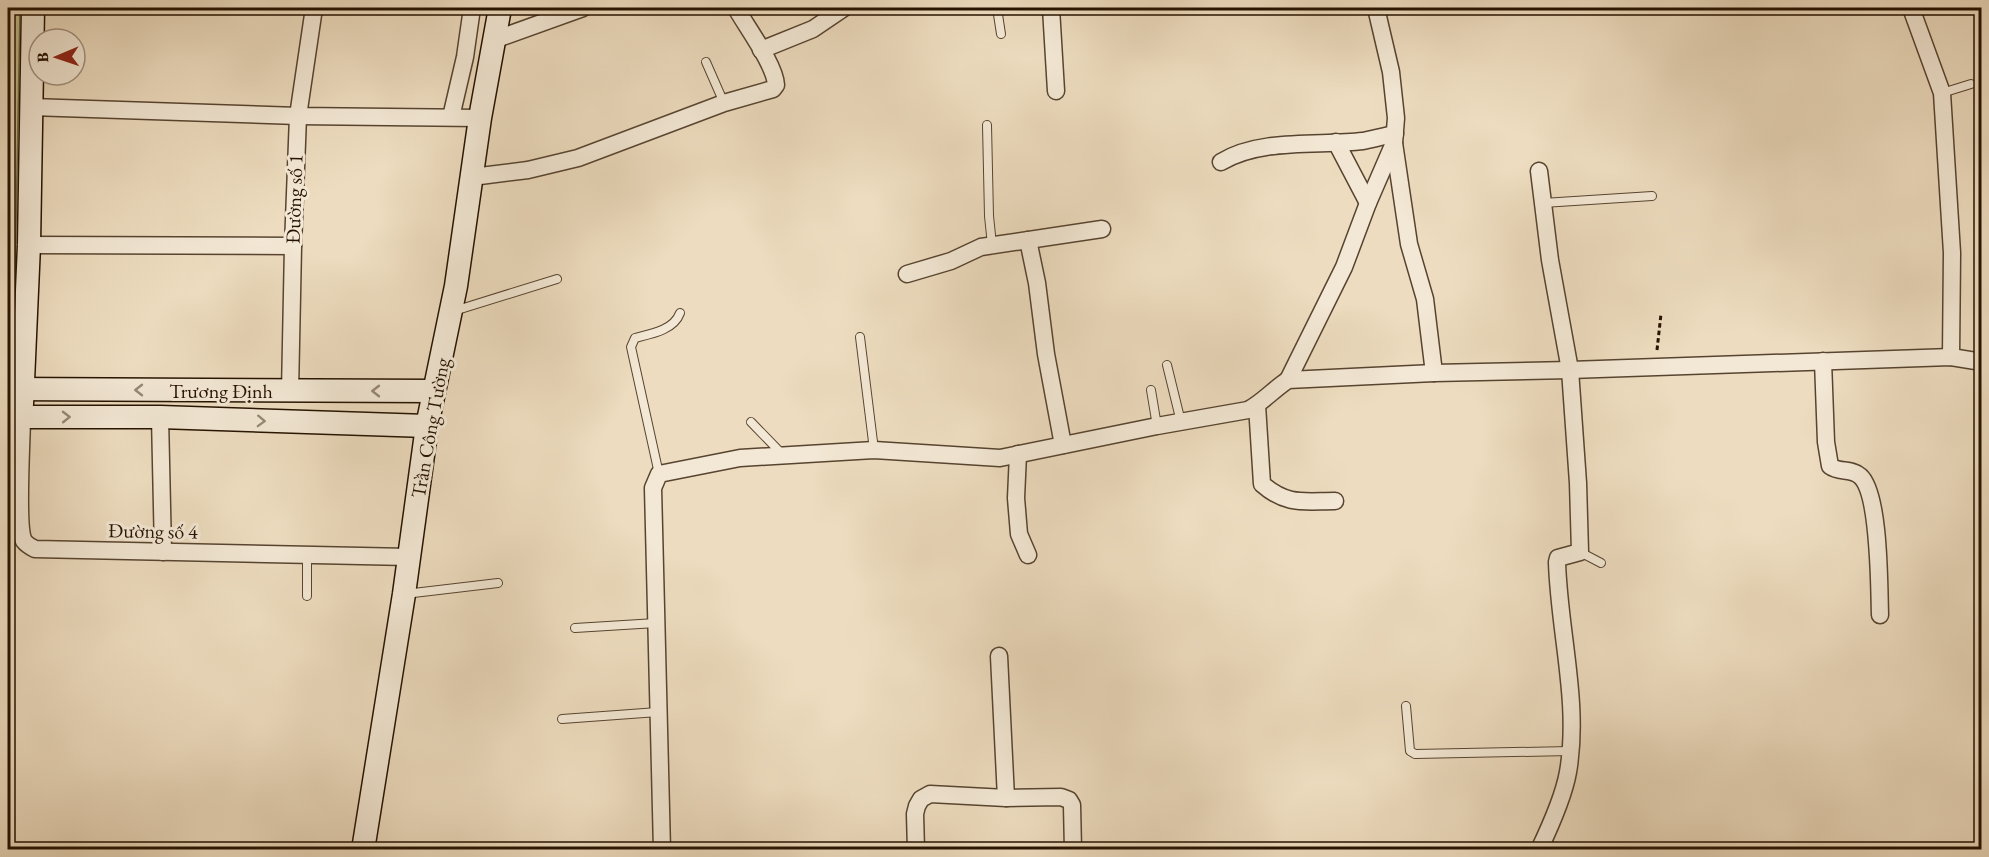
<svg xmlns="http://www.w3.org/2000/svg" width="1989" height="857" viewBox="0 0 1989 857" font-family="'EB Garamond',serif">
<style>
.green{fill:#bfbe8d;stroke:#726846;stroke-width:1.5}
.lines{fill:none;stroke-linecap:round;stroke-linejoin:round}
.lane-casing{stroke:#574430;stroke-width:10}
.street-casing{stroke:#574430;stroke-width:19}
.secondary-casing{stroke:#251200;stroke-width:25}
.path{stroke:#251200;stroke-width:3;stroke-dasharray:4.5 3;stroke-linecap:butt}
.lane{stroke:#f3e8d5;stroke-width:8}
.street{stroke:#f3e8d5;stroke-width:16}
.secondary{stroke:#f3e8d5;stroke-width:22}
.oneway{stroke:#968875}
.labels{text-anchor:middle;stroke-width:6;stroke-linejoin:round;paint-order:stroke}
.street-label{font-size:20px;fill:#251200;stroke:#f3e8d5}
</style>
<rect width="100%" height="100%" fill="#eddcbf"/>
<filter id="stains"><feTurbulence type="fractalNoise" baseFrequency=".00333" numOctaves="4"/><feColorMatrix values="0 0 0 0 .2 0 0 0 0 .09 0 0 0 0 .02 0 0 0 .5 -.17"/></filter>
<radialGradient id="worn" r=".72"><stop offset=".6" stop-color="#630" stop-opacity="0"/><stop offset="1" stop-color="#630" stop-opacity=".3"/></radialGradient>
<!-- green -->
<path class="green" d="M8,8H20L14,337L8,345Z"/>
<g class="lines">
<!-- lane casing -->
<g class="lane-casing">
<g id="lane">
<path d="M997,8L1001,34"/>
<path d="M1913,13L1928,8"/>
<path d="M706,62L724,103"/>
<path d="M1942,93L1971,84"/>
<path d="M987,125L989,216L992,245"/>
<path d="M1543,203L1652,196"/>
<path d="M454,311L557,279"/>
<path d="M860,337L874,450"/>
<path d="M1167,365L1181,422"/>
<path d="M1151,390L1157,426"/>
<path d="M751,422L784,456"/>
<path d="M659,474L631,347L635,338C651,334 674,330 680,313"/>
<path d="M1580,552L1601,563"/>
<path d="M307,555V596"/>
<path d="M405,594L498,583"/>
<path d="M575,628L656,623"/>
<path d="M1406,706L1410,751L1415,754L1570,751"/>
<path d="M562,719L658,712"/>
</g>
</g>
<!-- street casing -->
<g class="street-casing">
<g id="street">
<path d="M1051,8L1056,91"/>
<path d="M1911,8L1942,93L1952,253L1951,357"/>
<path d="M494,40L583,8"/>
<path d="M761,50L813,29L844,8"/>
<path d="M31,107L298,116L480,118"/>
<path d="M451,117L465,57L472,8"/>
<path d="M1336,142L1368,203"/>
<path d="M1394,143L1409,244L1425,299L1434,373"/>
<path d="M1221,162C1260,138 1318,146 1363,141C1373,139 1384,136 1395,134"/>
<path d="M1539,171L1550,260L1570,370L1578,483L1580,552L1558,558L1557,562C1559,632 1580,703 1568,772C1564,795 1549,829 1539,850"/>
<path d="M472,177L528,170L578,158L724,103L773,89L776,85C775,65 746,26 736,8"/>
<path d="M1028,240L1037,283L1046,354L1063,445"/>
<path d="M29,245L293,246"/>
<path d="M907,274L951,261L981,247L1102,229"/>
<path d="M1823,361L1826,442L1830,466C1839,473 1851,468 1860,476C1880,493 1879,587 1880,615"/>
<path d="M1288,380L1344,267L1368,203L1394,143L1396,118L1391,72L1376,8"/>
<path d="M290,392L293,246L298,116L314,8"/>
<path d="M1257,405L1262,484C1287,506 1304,501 1335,501"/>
<path d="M22,417C22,439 16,527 24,541C27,545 31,547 35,549L409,557"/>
<path d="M160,417L163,552"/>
<path d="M1018,454L1016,498L1019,534L1028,555"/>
<path d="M999,656L1006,798"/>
<path d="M662,850L653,488L659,474L740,458L874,450L1000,458L1157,426L1248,410C1263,402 1274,389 1288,380L1434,373L1570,370L1951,357L1982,362"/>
<path d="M916,850L915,814L917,806L921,799L930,794L1006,798L1061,797L1069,800L1072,805L1073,850"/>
</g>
</g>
<!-- secondary casing -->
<g class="secondary-casing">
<g id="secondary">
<path d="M8,389L434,391"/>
<path d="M22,404L29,245L33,8"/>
<path d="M8,417H160L427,426"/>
<path d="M363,850L404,594L427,426L456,286L480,118L500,8"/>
</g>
</g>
<!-- path -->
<path class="path" d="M1657,350L1661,314"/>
<!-- lane -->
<use href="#lane" class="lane"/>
<!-- street -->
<use href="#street" class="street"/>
<!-- secondary -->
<use href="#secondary" class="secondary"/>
</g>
<!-- one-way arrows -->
<defs><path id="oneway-chevron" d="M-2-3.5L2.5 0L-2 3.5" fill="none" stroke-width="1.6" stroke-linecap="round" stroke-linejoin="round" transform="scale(1.5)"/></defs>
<g class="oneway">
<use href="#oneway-chevron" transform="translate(139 390) rotate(-180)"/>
<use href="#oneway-chevron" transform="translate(376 391) rotate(180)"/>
<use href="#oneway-chevron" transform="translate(66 417) rotate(-1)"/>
<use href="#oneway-chevron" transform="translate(261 421) rotate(2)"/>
</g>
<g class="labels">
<!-- street labels -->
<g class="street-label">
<text transform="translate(294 199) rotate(-88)" y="7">Đường số 1</text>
<text x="221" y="398">Trương Định</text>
<text transform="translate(430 428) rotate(-80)" y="7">Trần Công Tường</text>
<text transform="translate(153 531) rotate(1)" y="7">Đường số 4</text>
</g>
</g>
<!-- margin -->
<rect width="1989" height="857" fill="none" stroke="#eddcbf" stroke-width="30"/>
<rect x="9" y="9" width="1971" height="839" fill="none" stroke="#251200" stroke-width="3"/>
<rect x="15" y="15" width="1959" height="827" fill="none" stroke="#251200" stroke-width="1.5"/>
<!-- north arrow -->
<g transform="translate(57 57) rotate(268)"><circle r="28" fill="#f3e8d5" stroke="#a19280" stroke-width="1.5"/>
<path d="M0-4.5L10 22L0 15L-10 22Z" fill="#8f2418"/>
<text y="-9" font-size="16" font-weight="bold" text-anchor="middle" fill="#251200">B</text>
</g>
<rect width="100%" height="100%" filter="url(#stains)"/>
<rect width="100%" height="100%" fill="url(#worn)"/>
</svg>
